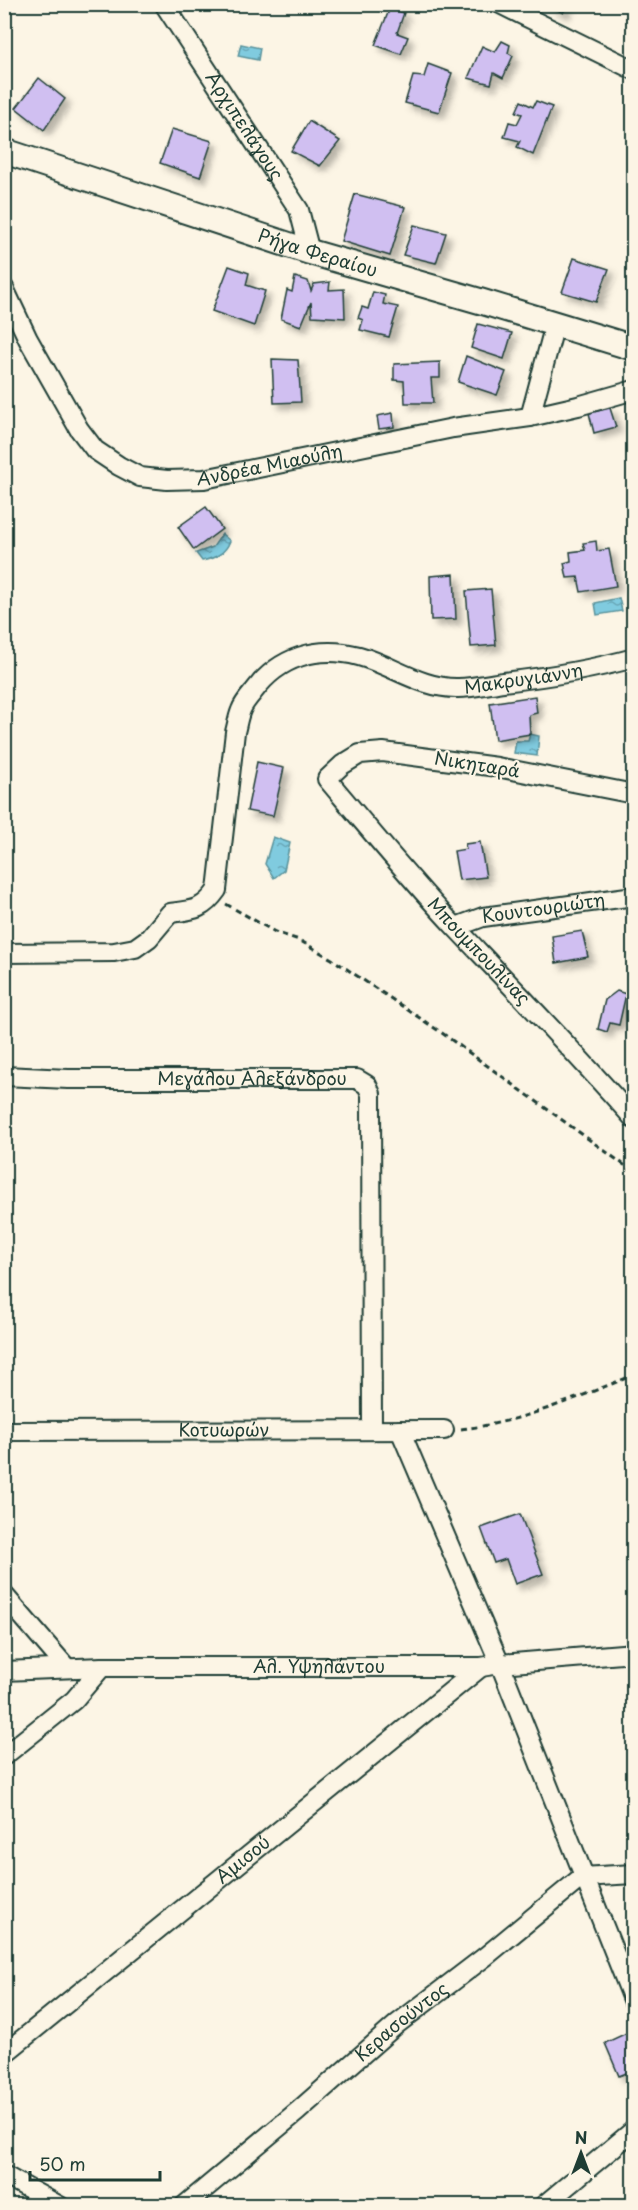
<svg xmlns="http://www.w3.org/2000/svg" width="638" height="2210" viewBox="0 0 638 2210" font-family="'Playpen Sans',sans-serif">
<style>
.water{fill:url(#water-ripples);stroke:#59929b;stroke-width:1.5}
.building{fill:#d0bff1;stroke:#1f3d34;stroke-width:1.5;filter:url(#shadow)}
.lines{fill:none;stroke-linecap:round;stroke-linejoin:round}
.street-casing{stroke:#1f3d34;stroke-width:22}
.secondary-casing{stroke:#1f3d34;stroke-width:28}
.path{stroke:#1f3d34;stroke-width:3;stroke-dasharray:6 4.5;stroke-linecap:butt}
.street{stroke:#fcf5e5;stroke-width:18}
.secondary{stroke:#fcf5e5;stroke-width:24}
.labels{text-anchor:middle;stroke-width:4.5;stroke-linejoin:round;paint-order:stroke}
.street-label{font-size:18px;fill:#1f3d34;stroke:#fcf5e5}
</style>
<defs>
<pattern id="water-ripples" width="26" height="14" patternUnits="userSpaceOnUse" patternTransform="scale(1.5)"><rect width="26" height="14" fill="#80cbdf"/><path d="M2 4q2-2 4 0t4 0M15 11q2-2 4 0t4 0" fill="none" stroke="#68a6b6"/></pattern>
<filter id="shadow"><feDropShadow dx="5.5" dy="5.5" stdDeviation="3" flood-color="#0004"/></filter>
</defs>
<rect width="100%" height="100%" fill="#fcf5e5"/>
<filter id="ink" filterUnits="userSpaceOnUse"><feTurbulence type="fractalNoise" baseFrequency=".0167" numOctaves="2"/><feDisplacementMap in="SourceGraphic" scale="12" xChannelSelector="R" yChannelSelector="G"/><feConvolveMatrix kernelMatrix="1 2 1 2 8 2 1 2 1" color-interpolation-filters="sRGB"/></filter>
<g filter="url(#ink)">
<!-- water -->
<g class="water">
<path d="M241,44L260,48L258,60L238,56Z"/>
<path d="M222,534L230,541C225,554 215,558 202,561L196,553L213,547Z"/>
<path d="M619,598L622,611L597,615L595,603Z"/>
<path d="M530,734L539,736L537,756L514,753L516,741H528Z"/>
<path d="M273,837L290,843L284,870L274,878L265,864Z"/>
</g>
<!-- building -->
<g class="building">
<path d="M547,4H568L563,13Z"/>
<path d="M390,8L404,13L397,33L408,37L401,54L375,45Z"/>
<path d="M502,41L510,45L508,53L513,56L503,78L494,73L491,84L468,78L482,46L495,52Z"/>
<path d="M428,64L452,73L439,112L405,103L413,76L424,77Z"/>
<path d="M39,78L65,99L44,130L16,108Z"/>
<path d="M521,101L533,107L536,101L552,107L533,155L517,147L520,141L504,137L509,122L517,124L522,114L516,112Z"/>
<path d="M309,121L340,141L320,166L291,151Z"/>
<path d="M172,129L212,141L200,177L160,163Z"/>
<path d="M355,194L405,207L390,256L341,241Z"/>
<path d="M414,225L446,233L436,263L403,255Z"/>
<path d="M574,258L609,269L596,302L562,292Z"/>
<path d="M229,266L249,273L246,285L265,291L254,326L212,311Z"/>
<path d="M295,277L308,281L311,291L314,284L330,282L329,290L344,289L345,318L312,316L311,302L301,326L281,319L287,290L292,292Z"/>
<path d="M373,292L385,295L383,304L398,307L389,337L360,330L363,320L358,318L362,307L368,309Z"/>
<path d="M478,324L512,333L504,359L471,348Z"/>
<path d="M466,356L506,372L497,395L458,382Z"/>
<path d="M272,359L298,360L301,402L274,403Z"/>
<path d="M440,362V378H431L433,403H405L404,381L394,380V364Z"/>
<path d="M610,408L616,427L594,433L589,413Z"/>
<path d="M393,413L394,427L379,429L377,416Z"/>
<path d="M206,507L222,529L194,550L178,527Z"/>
<path d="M596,541L597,551L609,549L616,586L581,592L578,577L567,578L564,563L571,561L570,552L585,550L583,543Z"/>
<path d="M454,574L456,619L431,620L430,576Z"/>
<path d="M491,589L496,645L471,647L466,591Z"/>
<path d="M535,696L537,713L529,715L530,734L495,740L490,703Z"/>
<path d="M257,762L284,768L273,816L247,811Z"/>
<path d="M480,842L486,877L459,880L454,851L466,849L465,844Z"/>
<path d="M582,931L588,957L556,963L552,936Z"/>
<path d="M617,991L626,994L619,1025L610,1023L607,1032L598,1029L605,1000Z"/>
<path d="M520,1514L543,1574L515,1584L506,1559L494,1563L481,1528Z"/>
<path d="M633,2030L634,2070L619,2076L605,2043Z"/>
</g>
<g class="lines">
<!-- street casing -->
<g class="street-casing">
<g id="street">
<path id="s1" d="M164,4L299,210L310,252"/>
<path d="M500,4L634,70"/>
<path id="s2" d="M4,288L28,339L79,429L95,450L119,466L140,477L167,480L204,479L453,428L530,417L578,406L634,390"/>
<path d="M530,417L555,324"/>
<path id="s3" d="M634,794L497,767L383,752L360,754L342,765L327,779C369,829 411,880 456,928C516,991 576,1053 634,1119"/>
<path id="s4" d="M456,927L483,917L634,896"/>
<path id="s5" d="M4,953L114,952L135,948L149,938L170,913C194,910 203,910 217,890L235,732C237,725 238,717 241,710C243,704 249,697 254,691C279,657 317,645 359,656C392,665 422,689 458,688C473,688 489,684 503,682C548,677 590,670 634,658"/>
<path id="s6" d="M4,1076L68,1079H357L367,1085L371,1094L372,1430"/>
<path d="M400,1430L500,1664L634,2002"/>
<path id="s7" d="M4,1431L444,1430"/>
<path d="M4,1595L66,1667"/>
<path id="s8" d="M4,1671L102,1667H481L500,1664L634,1653"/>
<path d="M4,1756L74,1700L102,1667"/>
<path id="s9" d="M4,2054L481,1667"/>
<path d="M4,2175L60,2206"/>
<path id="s10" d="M184,2206L298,2111L397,2024L486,1956L582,1877L634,1874"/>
<path d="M543,2206L634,2130"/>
</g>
</g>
<!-- secondary casing -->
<g class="secondary-casing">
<g id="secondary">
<path id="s11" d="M4,151L310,252L483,302L634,348"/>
</g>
</g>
<!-- path -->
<g class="path">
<path d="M226,904L275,932L299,940L332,959L442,1033L634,1172"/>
<path d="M461,1429C521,1423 578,1397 634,1375"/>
</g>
<!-- street -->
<use href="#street" class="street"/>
<!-- secondary -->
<use href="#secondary" class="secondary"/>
</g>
</g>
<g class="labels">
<!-- street labels -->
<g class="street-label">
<text dy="6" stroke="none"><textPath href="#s1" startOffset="146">Αρχιπελάγους</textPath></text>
<text dy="6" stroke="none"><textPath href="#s11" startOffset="330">Ρήγα Φεραίου</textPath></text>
<text dy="6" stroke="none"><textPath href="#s2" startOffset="370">Ανδρέα Μιαούλη</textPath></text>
<text dy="6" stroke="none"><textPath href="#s5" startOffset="730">Μακρυγιάννη</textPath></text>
<text transform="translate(477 765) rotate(9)" y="6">Νικηταρά</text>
<text dy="6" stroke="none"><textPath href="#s4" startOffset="90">Κουντουριώτη</textPath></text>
<text dy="6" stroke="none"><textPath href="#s3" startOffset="549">Μπουμπουλίνας</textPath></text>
<text dy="6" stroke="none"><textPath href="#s6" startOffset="248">Μεγάλου Αλεξάνδρου</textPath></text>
<text dy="6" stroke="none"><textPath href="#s7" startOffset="220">Κοτυωρών</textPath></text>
<text dy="6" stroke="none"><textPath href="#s8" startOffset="315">Αλ. Υψηλάντου</textPath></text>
<text dy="6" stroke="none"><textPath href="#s9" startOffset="308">Αμισού</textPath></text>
<text dy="6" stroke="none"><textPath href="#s10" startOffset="285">Κερασούντος</textPath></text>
</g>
</g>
<!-- margin -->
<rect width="638" height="2210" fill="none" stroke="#fcf5e5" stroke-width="24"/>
<rect x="12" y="12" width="614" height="2186" fill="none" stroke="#1f3d34" stroke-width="2" filter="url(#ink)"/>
<!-- north arrow -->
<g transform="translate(581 2153)" stroke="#fcf5e5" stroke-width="4.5" paint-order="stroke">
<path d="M0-4.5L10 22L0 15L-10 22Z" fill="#1f3d34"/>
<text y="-9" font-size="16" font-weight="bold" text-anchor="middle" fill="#1f3d34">N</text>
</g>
<!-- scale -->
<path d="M30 2171v9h130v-9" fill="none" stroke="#1f3d34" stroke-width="3"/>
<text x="39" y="2171" font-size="18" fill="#1f3d34" stroke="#fcf5e5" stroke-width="4.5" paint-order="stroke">50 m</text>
</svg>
